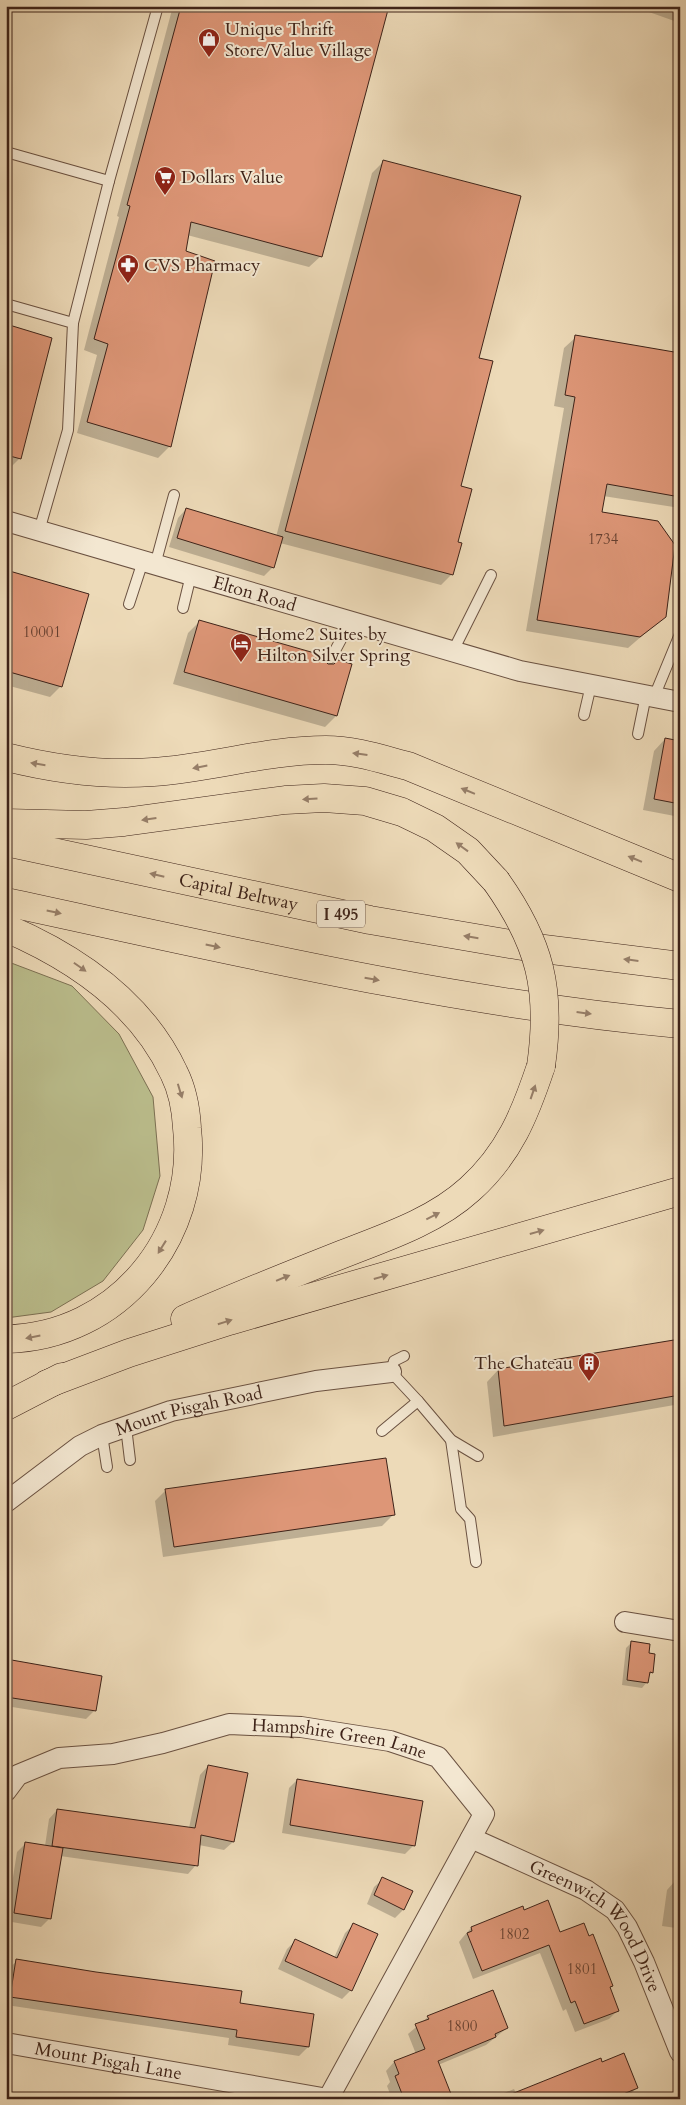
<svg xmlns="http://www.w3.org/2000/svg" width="686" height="2105" viewBox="0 0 686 2105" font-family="Cardo,serif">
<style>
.green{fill:#bbbe8d;stroke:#7c7053}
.shadow{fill:#0003}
.building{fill:#dd9677;stroke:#3e2319}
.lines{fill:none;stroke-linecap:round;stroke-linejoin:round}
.lane-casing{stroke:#6a5141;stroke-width:12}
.street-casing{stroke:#6a5141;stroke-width:22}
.highway-casing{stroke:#3e2319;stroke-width:29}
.lane{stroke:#f3e7d1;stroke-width:10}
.street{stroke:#f3e7d1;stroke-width:20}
.highway{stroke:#eddab8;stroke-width:28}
.highway-bridge-casing{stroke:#3e2319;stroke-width:29;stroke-linecap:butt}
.highway-bridge{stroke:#eddab8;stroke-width:28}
.oneway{fill:#967e68}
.labels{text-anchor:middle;stroke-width:4;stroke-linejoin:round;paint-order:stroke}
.number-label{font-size:15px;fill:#664030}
.shield{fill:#f3e7d1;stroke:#745e50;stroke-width:1}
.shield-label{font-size:16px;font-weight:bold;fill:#3e2319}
.poi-label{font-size:18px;fill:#3e2319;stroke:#f3e7d1;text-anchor:start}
.street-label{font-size:18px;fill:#3e2319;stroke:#f3e7d1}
</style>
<rect width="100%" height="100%" fill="#eddab8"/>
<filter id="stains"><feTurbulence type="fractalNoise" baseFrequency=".004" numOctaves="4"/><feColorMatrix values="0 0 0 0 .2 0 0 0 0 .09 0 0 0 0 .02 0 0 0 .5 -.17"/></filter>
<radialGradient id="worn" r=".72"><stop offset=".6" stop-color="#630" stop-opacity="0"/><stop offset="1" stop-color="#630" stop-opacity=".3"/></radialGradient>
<!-- green -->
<path class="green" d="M6,961L72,986L119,1034L153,1097L160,1176L143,1230L103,1281L51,1312L6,1318Z"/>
<!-- shadow -->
<g class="shadow">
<path d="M173,6H388L321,256L309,267L187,235L170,446L158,458L77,433L97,355L84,350L119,217L117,216Z"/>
<path d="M632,6H680V23Z"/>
<path d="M383,162L477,358L459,487L452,574L441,585L280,543L273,567L264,576L169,547L178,518L186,509L276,537L372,173Z"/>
<path d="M6,326L50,339L19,459L8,470L6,469Z"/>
<path d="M576,337L680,354V508L603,496L601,513L665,616L628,648L526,631L564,408L554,406L564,348Z"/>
<path d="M6,571L61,686L50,697L6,685Z"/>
<path d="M199,622L324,662L328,665H350L336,716L325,727L173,684L188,633Z"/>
<path d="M665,739L680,742V817L643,810L654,751Z"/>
<path d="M680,1340V1404L493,1437L487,1382L498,1370Z"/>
<path d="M166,1490L394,1514L382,1526L163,1557L155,1501Z"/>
<path d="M679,1551H680V1578L675,1577Z"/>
<path d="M631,1643L647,1654L652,1672L648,1676L647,1682L642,1688L622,1685L626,1648Z"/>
<path d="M6,1661L95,1710L86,1719L6,1706Z"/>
<path d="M208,1766L233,1842L224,1850L199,1845L196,1865L188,1874L60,1856L50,1918L41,1927L6,1921L17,1852L26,1843L45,1846L49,1819L57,1810L189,1828L200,1775Z"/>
<path d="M297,1780L414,1845L405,1854L282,1833L289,1788Z"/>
<path d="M383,1879L403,1910L395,1918L367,1904L374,1887Z"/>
<path d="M675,1881L680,1882V1932L675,1931L676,1928L662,1926L667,1890Z"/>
<path d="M523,1911L559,1934L612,1986L609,1988L618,2010L609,2019L575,2032L566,2009L563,2011L540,1953L473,1979L459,1942L463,1937L471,1928Z"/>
<path d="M354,1924L351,1990L342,1999L278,1969L287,1949L296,1940L334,1958L345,1933Z"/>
<path d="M17,1961L239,2004L312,2015L308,2047L299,2056L228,2045L229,2038L6,2005L8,1969Z"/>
<path d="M428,2017L507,2028L486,2045L438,2065L451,2099H392L387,2086L390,2082L386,2071L394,2062L416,2054L408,2034Z"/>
<path d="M601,2064L637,2088L628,2096L622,2099H489L514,2089L516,2093Z"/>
</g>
<!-- building -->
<g class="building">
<path d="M181,6H389L322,257L191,222L186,251L215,261L171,447L87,422L108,344L94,339L130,206L127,205Z"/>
<path d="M383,160L521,196L479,358L493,361L461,486L472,489L458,542L462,543L453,575L285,531Z"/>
<path d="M6,324L52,338L21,459L6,455Z"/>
<path d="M575,335L680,353V497L607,484L602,512L658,521L675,545L666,617L640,637L537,620L575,397L565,395Z"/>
<path d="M186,508L283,537L274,568L177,538Z"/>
<path d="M6,570L89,594L62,687L6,671Z"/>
<path d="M199,620L325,656V661L328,664H334L338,660L352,664L337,716L184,672Z"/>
<path d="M665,738L680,741V804L654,799Z"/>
<path d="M680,1339V1395L504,1426L498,1369Z"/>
<path d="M386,1458L395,1515L174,1547L165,1489Z"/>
<path d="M631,1641L650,1644L649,1653L655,1654L653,1673L650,1672L648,1683L627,1680Z"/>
<path d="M6,1659L102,1676L96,1711L6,1697Z"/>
<path d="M208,1765L248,1773L234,1842L201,1835L198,1866L52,1846L57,1809L195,1828Z"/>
<path d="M297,1779L423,1801L415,1846L290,1825Z"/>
<path d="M25,1842L63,1848L51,1919L14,1913Z"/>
<path d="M382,1877L413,1891L404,1910L374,1895Z"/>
<path d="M548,1900L560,1932L584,1923L589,1936L593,1934L613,1986L610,1987L619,2011L584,2024L575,2001L571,2003L549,1945L482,1971L467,1933L472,1931L471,1927L523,1906L524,1910Z"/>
<path d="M353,1923L378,1934L352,1991L285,1961L295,1939L337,1958Z"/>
<path d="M16,1959L96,1972L242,1991L240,2003L314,2014L309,2047L236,2037L237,2030L10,1997Z"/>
<path d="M493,1990L508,2028L495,2034L496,2037L438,2061L453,2099H404L395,2076L399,2074L394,2061L425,2049L415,2024L429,2019L427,2016Z"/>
<path d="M624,2053L638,2088L611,2099H499L601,2058L602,2062Z"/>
</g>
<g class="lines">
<!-- lane casing -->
<g class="lane-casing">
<g id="lane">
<path d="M6,152L109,181"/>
<path d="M6,304L73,323L68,430L39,531"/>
<path d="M73,323L109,181L158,6"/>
<path d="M155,565L174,495"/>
<path d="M129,604L143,561"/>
<path d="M183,608L191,575"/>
<path d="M453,651L491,575"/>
<path d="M331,658L351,621"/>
<path d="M654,697L680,634"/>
<path d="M584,715L591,685"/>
<path d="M638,734L646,695"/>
<path d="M418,1401L451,1440L478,1456"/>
<path d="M126,1427L130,1460"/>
<path d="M382,1431L418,1401L391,1372L394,1361L404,1356"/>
<path d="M102,1435L107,1467"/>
<path d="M451,1440L461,1509L470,1519L476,1562"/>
</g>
</g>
<!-- street casing -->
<g class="street-casing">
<g id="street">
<path id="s1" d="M6,521L520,671L680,702"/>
<path id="s2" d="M6,1502L80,1446L102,1435L171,1411L316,1381L391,1372"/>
<path d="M625,1622L680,1631"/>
<path id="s3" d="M6,1791L18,1775L59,1758L113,1754L163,1743L229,1724L301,1727L390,1741L438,1757L484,1814L328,2099"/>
<path id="s4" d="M471,1838L586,1890L615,1910L627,1927L644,1962L680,2052"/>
<path id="s5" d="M6,2043L328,2099"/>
</g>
</g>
<!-- highway casing -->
<g class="highway-casing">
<g id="highway">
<path d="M6,757C54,769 104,776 153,772C211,768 267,750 326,750C354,750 381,759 408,766L680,878"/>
<path d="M6,823L86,825L124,822L285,800L324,798L365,801L402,812L435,828L468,851L496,881"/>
<path id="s6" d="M6,842L370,920L528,947L680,966"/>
<path d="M6,902C229,950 452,1003 680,1024"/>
<path d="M6,928C76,958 141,1002 174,1073C182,1089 186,1109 187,1128C199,1237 118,1337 6,1339"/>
<path d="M185,1319C237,1296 290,1275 343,1254C387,1237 435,1221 470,1189C509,1154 525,1114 541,1066"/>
<path d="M47,1384L129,1353L229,1321L680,1191"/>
<path d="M6,1406L62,1377"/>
</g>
</g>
<!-- lane -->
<use href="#lane" class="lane"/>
<!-- street -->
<use href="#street" class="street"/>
<!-- highway -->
<use href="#highway" class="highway"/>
<!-- highway-bridge casing -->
<g class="highway-bridge-casing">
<path id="highway-bridge" d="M496,881C540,943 552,990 541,1066"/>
</g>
<!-- highway-bridge -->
<use href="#highway-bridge" class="highway-bridge"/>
</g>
<!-- one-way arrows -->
<defs><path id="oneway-solid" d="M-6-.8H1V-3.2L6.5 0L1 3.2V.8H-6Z" transform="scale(1.25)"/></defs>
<g class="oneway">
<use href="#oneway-solid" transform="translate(360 754) rotate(-173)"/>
<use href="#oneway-solid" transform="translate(38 764) rotate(-171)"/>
<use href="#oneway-solid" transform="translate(200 767) rotate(169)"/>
<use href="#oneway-solid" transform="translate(468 791) rotate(-158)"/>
<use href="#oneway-solid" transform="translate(310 799) rotate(176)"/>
<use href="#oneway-solid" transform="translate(149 819) rotate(172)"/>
<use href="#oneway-solid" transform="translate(462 847) rotate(-144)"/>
<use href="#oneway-solid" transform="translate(635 859) rotate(-158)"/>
<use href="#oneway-solid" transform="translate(157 875) rotate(-167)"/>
<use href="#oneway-solid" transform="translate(54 912) rotate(12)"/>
<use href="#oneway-solid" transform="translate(471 937) rotate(-171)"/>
<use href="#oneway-solid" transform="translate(213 946) rotate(12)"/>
<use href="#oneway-solid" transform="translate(631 960) rotate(-173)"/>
<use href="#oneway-solid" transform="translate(80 967) rotate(35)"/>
<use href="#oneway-solid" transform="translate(372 979) rotate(10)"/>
<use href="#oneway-solid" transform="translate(584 1013) rotate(7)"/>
<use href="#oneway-solid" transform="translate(180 1091) rotate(73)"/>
<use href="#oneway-solid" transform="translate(533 1092) rotate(-71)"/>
<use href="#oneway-solid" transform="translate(433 1216) rotate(-27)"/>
<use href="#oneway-solid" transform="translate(537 1232) rotate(-16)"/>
<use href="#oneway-solid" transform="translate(162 1247) rotate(122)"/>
<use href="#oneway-solid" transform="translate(381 1277) rotate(-16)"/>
<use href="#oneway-solid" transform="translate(283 1278) rotate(-22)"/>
<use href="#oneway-solid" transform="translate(225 1322) rotate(-17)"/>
<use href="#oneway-solid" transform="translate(33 1337) rotate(169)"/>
</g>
<!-- icons -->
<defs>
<g id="shop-pin" transform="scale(1.125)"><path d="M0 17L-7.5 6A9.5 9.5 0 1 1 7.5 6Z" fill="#8f2418" stroke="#f3e7d1"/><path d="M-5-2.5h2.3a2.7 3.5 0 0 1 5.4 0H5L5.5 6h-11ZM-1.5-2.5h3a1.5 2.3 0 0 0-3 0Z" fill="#fff"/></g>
<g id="supermarket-pin" transform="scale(1.125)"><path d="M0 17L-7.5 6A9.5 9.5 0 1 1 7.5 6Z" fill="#8f2418" stroke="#f3e7d1"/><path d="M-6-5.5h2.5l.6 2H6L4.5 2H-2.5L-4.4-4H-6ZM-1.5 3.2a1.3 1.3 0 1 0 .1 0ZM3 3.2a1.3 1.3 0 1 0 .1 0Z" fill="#fff"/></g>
<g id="pharmacy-pin" transform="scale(1.125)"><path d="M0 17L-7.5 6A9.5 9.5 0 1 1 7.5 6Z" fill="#8f2418" stroke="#f3e7d1"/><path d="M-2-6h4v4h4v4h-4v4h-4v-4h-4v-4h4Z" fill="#fff"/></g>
<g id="hotel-pin" transform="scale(1.125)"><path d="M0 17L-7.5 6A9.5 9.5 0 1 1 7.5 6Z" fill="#8f2418" stroke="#f3e7d1"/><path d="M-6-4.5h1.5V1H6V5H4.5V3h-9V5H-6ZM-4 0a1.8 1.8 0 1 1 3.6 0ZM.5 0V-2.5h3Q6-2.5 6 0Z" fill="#fff"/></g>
<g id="building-pin" transform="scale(1.125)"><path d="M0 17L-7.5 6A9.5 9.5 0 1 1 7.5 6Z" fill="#8f2418" stroke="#f3e7d1"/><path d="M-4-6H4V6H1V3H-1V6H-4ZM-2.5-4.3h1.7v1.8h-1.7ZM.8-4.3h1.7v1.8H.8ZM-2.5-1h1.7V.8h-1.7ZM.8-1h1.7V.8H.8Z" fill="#fff"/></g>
</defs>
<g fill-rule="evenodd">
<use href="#shop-pin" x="209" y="39"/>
<use href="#supermarket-pin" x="165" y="177"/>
<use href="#pharmacy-pin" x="128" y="265"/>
<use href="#hotel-pin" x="241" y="644"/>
<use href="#building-pin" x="589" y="1363"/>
</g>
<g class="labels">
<!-- number labels -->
<g class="number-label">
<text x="603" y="544">1734</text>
<text x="42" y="637">10001</text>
<text x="514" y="1939">1802</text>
<text x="582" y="1974">1801</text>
<text x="462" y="2031">1800</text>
</g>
<!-- shield labels -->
<rect class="shield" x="317" y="900.5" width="48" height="27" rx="4"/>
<g class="shield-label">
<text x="341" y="920">I 495</text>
</g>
<!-- poi labels -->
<g class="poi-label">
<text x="225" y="35">Unique Thrift<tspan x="225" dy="21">Store/Value Village</tspan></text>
<text x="181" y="183">Dollars Value</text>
<text x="144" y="271">CVS Pharmacy</text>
<text x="257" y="640">Home2 Suites by<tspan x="257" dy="21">Hilton Silver Spring</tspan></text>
<text x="573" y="1369" text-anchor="end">The Chateau</text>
</g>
<!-- street labels -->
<g class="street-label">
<text dy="6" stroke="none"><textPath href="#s1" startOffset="259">Elton Road</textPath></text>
<text dy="6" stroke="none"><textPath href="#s6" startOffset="238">Capital Beltway</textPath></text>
<text dy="6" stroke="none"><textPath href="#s2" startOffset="208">Mount Pisgah Road</textPath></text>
<text dy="6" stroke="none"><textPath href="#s3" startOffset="350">Hampshire Green Lane</textPath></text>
<text dy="6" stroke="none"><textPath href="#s4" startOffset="159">Greenwich Wood Drive</textPath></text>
<text dy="6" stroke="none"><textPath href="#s5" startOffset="104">Mount Pisgah Lane</textPath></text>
</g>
</g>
<!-- margin -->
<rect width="686" height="2105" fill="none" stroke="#eddab8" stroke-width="25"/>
<rect x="8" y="8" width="671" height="2090" fill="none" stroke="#3e2319" stroke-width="2.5"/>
<rect x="12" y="12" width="661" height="2080" fill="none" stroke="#3e2319"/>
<rect width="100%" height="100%" filter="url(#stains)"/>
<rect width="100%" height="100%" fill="url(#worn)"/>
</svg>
